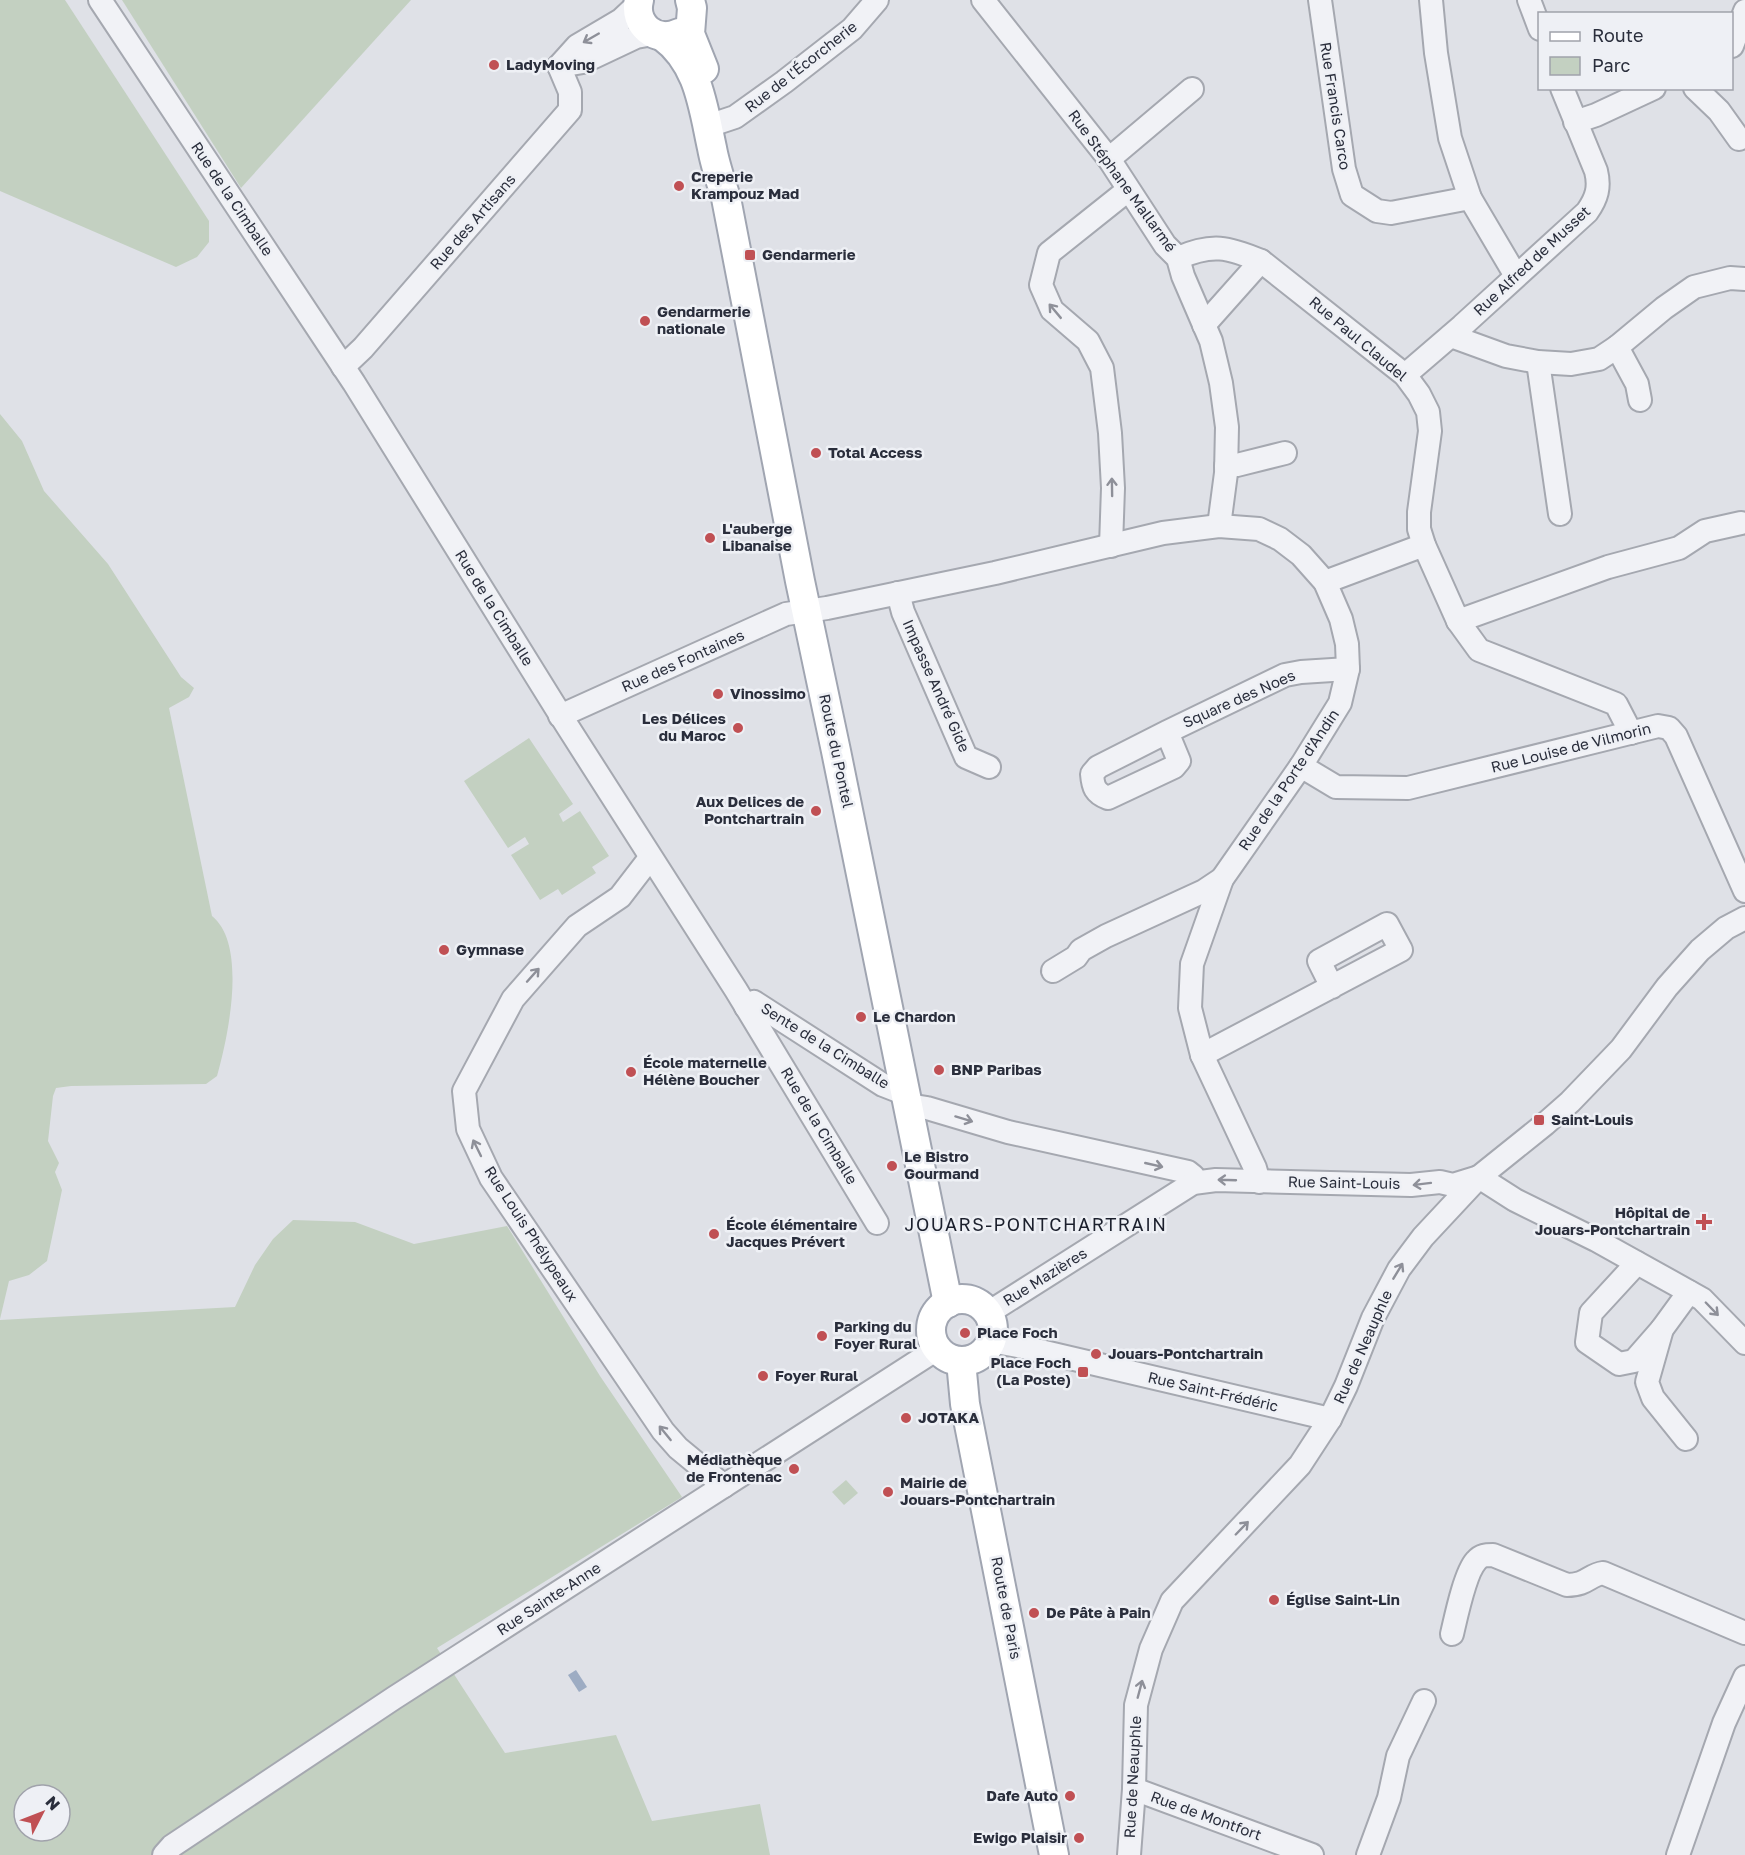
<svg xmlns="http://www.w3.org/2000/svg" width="1745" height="1855" viewBox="0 0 1745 1855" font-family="'Golos Text',sans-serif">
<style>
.green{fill:#c3d0c1;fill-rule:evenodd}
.water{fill:#9dacc3}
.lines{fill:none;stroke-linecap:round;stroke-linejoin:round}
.minor-casing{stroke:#a5a8b0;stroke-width:26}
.major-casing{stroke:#a0a5b1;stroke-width:32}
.minor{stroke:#f1f2f6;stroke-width:22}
.major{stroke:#fff;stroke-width:28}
.oneway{stroke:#8e9099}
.poi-dot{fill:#c05054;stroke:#eef0f5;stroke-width:2}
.labels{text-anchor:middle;stroke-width:5;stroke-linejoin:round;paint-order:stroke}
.poi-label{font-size:15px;font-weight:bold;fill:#2a2e3c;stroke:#eef0f5;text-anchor:start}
.street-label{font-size:15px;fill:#2a2e3c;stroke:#eef0f5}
.quarter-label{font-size:18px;letter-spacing:1.5px;fill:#1c202d;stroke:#eef0f5}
</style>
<rect width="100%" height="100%" fill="#dfe1e7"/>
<!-- green -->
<g class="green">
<path d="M0,0H65L209,221V242L197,257L176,267L0,191Z"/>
<path d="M122,0H411L241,188Z"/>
<path d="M0,414L22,441L44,491L108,564L181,677L194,688L189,697L169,708L212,916C248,945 228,1037 217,1076L206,1084L71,1086L56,1088L53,1096L48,1141L59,1163L55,1172L62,1190L47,1261L29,1275L9,1281L0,1319Z"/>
<path d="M529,738L573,804L559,814L563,822L580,811L609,856L592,867L596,873L562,895L558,889L540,900L511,855L529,844L525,837L508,848L464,781Z"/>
<path d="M293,1220L355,1222L414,1244L507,1226L600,1376L682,1497L437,1648L505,1753L616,1735L652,1821L760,1804L770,1855H0V1320L235,1307L255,1265L273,1239ZM24,1795H60V1831H24Z"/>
<path d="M846,1480L858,1493L844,1505L832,1492Z"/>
</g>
<!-- water -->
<path class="water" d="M576,1670L587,1687L579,1692L568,1675Z"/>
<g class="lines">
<!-- minor casing -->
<g class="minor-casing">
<g id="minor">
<path d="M100,0L354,383L566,724L736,990L877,1223"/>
<path d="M983,0L1109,159L1165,245L1178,258L1183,276L1211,341L1221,383L1227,427L1226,473L1219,526"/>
<path d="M1320,0L1344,169L1352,195L1377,211L1391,213L1470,198"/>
<path d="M1431,0L1436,53L1450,138L1470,198L1516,276"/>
<path d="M1529,0L1540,29"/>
<path d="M638,4L621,20L577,46L559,66L583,62L636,37L653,34"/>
<path d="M1732,46L1745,11"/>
<path d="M1695,88L1719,111L1739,139"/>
<path d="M1575,122L1596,115L1654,88"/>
<path d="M717,123L735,117L784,82L852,29L877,0"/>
<path d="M1109,159L1192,89"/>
<path d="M1178,258C1212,243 1228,247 1261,261L1405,375L1419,394L1428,412L1430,431L1419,512V529L1424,545L1458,621L1479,650L1616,704L1631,733"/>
<path d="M1204,325L1261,261"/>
<path d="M1451,336L1506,356L1538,362L1571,364L1599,359L1617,347L1664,308L1694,287L1730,278L1745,279"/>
<path d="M1617,347L1637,384L1640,400"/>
<path d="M1538,362L1560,514"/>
<path d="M343,367L363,348L570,110V92L559,66"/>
<path d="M1405,375L1462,326L1587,212C1597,198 1600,187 1596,171L1562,88"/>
<path d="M1226,466L1237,465L1285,453"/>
<path d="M1111,546L1113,488L1110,433L1102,368L1088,341L1052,310L1041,285L1049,253L1128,190"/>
<path d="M1325,582L1424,545"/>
<path d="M898,593L903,612L966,757L989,767"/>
<path d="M1458,621L1608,567L1679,548L1705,531L1741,523"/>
<path d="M560,716L786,614L827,608L995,573L1163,533L1219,526L1259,529L1280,539L1301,555L1325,582L1341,619L1347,644L1348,669L1340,703L1301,766L1222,879L1192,964L1190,1008L1202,1055L1255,1168L1259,1182"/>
<path d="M1167,732L1179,761L1174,767L1108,798C1095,793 1093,787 1092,774L1098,767L1167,732L1285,675L1301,672L1348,669"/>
<path d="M1301,766L1336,787L1408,788L1658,726L1669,728L1676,736L1745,891"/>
<path d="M650,858L620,897L577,926L513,999L464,1091L468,1129L491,1178L663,1431L678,1448L724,1486"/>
<path d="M1053,971L1076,957L1081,950L1106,936L1204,891L1222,879"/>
<path d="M746,1007L754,1002L883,1085L906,1094"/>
<path d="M1202,1055L1401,950L1387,924L1319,961L1332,987"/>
<path d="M908,1105L927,1108L1008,1132L1188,1172L1193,1176V1183"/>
<path d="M1479,1177L1515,1200L1596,1240L1702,1299L1745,1343"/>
<path d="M1637,1263L1591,1313L1587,1342L1619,1364L1634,1361L1662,1329"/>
<path d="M988,1313L1193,1183L1216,1180L1411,1185L1440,1182L1453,1185L1479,1177"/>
<path d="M991,1341L1023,1347L1330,1419"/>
<path d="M1686,1439L1653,1398L1647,1382L1662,1329L1689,1292"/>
<path d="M1452,1634C1456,1617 1465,1573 1476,1561C1481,1555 1486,1555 1493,1555L1567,1585C1587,1585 1589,1575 1603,1573L1745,1633"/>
<path d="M1134,1789L1312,1855"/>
<path d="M164,1855L172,1846L394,1698L937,1349"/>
<path d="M1129,1855L1134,1789L1136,1705L1151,1649L1172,1601L1300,1465L1330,1419L1346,1386L1373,1318L1399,1269L1423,1237L1479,1177L1545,1124L1570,1102L1621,1049L1667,987L1700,950L1726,928L1745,918"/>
<path d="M1368,1855L1389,1798L1398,1756L1424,1701"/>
<path d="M1678,1855L1724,1723L1745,1677"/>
</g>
</g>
<!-- major casing -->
<g class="major-casing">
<g id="major">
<path d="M639,0C633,24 655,44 679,33"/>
<path d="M690,0L692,8L690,34L704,69"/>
<path d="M662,36C699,63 703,107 712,148C715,165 721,182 726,198L800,581L836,751L948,1303"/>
<circle cx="962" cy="1330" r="31"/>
<path d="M961,1361L965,1404L1054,1855"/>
</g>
</g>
<!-- minor -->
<use href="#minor" class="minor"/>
<!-- major -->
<use href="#major" class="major"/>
</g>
<!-- one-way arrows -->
<defs><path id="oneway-shaft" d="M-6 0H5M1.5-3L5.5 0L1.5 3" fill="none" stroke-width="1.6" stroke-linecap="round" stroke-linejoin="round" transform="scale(1.5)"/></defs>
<g class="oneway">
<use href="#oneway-shaft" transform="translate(591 38) rotate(150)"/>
<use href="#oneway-shaft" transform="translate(1055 311) rotate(-130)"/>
<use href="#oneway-shaft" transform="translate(1112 487) rotate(-91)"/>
<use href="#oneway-shaft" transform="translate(533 975) rotate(-48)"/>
<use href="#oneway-shaft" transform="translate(964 1119) rotate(17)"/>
<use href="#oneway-shaft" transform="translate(477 1148) rotate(-116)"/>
<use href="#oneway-shaft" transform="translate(1154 1165) rotate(13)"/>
<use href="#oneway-shaft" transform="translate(1227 1180) rotate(-178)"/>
<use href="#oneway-shaft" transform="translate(1422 1184) rotate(173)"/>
<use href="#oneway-shaft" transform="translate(1398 1271) rotate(-59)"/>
<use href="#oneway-shaft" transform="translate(1712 1309) rotate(46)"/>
<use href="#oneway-shaft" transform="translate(665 1433) rotate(-129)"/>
<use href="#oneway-shaft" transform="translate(1242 1528) rotate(-46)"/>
<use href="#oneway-shaft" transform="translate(1140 1689) rotate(-75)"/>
</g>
<!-- markers -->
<g class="poi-dot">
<circle cx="494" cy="65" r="6"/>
<circle cx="679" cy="186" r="6"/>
<rect x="744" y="249" width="12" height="12" rx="3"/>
<circle cx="645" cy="321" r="6"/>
<circle cx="816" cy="453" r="6"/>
<circle cx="710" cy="538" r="6"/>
<circle cx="718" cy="694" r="6"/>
<circle cx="738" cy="728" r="6"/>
<circle cx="816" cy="811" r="6"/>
<circle cx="444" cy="950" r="6"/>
<circle cx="861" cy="1017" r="6"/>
<circle cx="939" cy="1070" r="6"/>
<circle cx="631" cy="1072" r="6"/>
<rect x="1533" y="1114" width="12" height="12" rx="3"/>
<circle cx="892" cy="1166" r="6"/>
<path d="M1701 1213h6v6h6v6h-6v6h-6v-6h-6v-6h6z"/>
<circle cx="714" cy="1234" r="6"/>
<circle cx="965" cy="1333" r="6"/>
<circle cx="822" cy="1336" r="6"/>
<circle cx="1096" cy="1354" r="6"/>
<rect x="1077" y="1366" width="12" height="12" rx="3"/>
<circle cx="763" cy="1376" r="6"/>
<circle cx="906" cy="1418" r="6"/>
<circle cx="794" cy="1469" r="6"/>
<circle cx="888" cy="1492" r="6"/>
<circle cx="1274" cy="1600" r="6"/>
<circle cx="1034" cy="1613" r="6"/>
<circle cx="1070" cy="1796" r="6"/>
<circle cx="1079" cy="1838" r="6"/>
</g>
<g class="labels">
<!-- poi labels -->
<g class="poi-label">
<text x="506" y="70">LadyMoving</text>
<text x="691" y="182">Creperie<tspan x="691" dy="17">Krampouz Mad</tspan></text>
<text x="762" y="260">Gendarmerie</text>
<text x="657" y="317">Gendarmerie<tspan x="657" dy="17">nationale</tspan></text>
<text x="828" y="458">Total Access</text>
<text x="722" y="534">L'auberge<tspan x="722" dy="17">Libanaise</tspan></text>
<text x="730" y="699">Vinossimo</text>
<text x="726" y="724" text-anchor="end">Les Délices<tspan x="726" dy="17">du Maroc</tspan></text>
<text x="804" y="807" text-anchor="end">Aux Delices de<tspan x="804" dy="17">Pontchartrain</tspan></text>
<text x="456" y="955">Gymnase</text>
<text x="873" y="1022">Le Chardon</text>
<text x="643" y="1068">École maternelle<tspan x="643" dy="17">Hélène Boucher</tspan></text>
<text x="951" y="1075">BNP Paribas</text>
<text x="1551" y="1125">Saint-Louis</text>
<text x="904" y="1162">Le Bistro<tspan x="904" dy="17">Gourmand</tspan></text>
<text x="1690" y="1218" text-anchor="end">Hôpital de<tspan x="1690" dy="17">Jouars-Pontchartrain</tspan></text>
<text x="726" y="1230">École élémentaire<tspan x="726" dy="17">Jacques Prévert</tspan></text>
<text x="834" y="1332">Parking du<tspan x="834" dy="17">Foyer Rural</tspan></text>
<text x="977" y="1338">Place Foch</text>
<text x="1108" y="1359">Jouars-Pontchartrain</text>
<text x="1071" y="1368" text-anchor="end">Place Foch<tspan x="1071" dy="17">(La Poste)</tspan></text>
<text x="775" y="1381">Foyer Rural</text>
<text x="918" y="1423">JOTAKA</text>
<text x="782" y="1465" text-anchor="end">Médiathèque<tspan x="782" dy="17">de Frontenac</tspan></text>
<text x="900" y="1488">Mairie de<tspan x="900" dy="17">Jouars-Pontchartrain</tspan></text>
<text x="1286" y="1605">Église Saint-Lin</text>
<text x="1046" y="1618">De Pâte à Pain</text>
<text x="1058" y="1801" text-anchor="end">Dafe Auto</text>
<text x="1067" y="1843" text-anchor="end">Ewigo Plaisir</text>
</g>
<!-- street labels -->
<g class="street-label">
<text transform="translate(801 67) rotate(-38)" y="5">Rue de l'Écorcherie</text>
<text transform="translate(1335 106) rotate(81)" y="5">Rue Francis Carco</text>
<text transform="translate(1122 181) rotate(54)" y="5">Rue Stéphane Mallarmé</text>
<text transform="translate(232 199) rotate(56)" y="5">Rue de la Cimballe</text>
<text transform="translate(473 222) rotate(-49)" y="5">Rue des Artisans</text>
<text transform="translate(1532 261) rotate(-43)" y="5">Rue Alfred de Musset</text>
<text transform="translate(1358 339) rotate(40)" y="5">Rue Paul Claudel</text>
<text transform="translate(494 608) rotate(58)" y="5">Rue de la Cimballe</text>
<text transform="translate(683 661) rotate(-24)" y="5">Rue des Fontaines</text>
<text transform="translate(936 686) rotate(66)" y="5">Impasse André Gide</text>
<text transform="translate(1239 699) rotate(-24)" y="5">Square des Noes</text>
<text transform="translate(1571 748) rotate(-14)" y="5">Rue Louise de Vilmorin</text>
<text transform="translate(836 751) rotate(78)" y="5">Route du Pontel</text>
<text transform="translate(1289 780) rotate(-56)" y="5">Rue de la Porte d'Andin</text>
<text transform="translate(825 1046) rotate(32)" y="5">Sente de la Cimballe</text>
<text transform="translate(819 1126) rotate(59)" y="5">Rue de la Cimballe</text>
<text transform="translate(1344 1183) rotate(1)" y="5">Rue Saint-Louis</text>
<text transform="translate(531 1234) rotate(57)" y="5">Rue Louis Phélypeaux</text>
<text transform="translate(1045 1277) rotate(-32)" y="5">Rue Mazières</text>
<text transform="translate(1363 1347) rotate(-66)" y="5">Rue de Neauphle</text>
<text transform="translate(1213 1392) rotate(13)" y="5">Rue Saint-Frédéric</text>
<text transform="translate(549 1599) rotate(-33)" y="5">Rue Sainte-Anne</text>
<text transform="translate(1006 1608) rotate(79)" y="5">Route de Paris</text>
<text transform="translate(1133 1777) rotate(-87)" y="5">Rue de Neauphle</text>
<text transform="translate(1206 1816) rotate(20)" y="5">Rue de Montfort</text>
</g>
<!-- quarter labels -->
<g class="quarter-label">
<text x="1036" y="1231">JOUARS-PONTCHARTRAIN</text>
</g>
</g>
<!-- legend -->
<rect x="1538" y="12" width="195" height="78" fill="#eef0f5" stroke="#a0a2ab" stroke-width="1.5"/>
<rect x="1550" y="32" width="30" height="9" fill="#ffffff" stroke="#a0a2ab" stroke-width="1.5"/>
<text x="1592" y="42" font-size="18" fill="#2a2e3c">Route</text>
<rect x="1550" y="57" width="30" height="18" fill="#c3d0c1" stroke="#a0a2ab" stroke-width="1.5"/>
<text x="1592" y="72" font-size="18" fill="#2a2e3c">Parc</text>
<!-- north arrow -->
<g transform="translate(42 1813) rotate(48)"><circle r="28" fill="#eef0f5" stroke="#a0a2ab" stroke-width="1.5"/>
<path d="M0-4.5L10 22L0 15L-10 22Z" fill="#c05054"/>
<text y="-9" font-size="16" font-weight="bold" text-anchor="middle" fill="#2a2e3c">N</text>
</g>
</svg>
